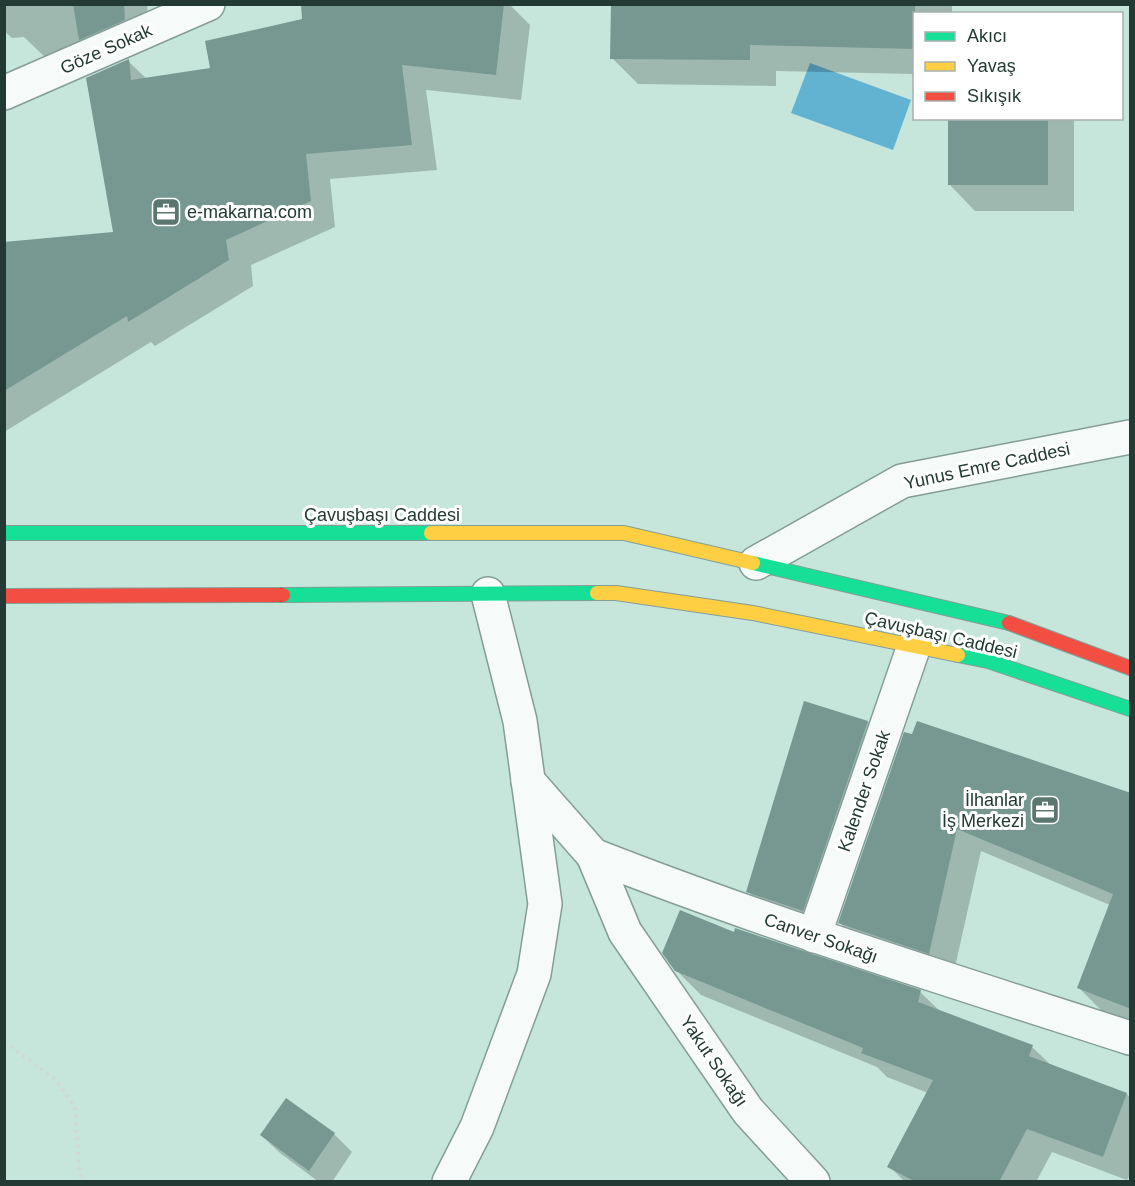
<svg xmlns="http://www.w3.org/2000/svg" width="1135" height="1186" viewBox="0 0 1135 1186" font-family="Arial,sans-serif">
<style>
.water{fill:#62b3d2}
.shadow{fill:#0003}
.building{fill:#779890}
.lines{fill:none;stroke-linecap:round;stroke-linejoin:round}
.street-casing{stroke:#859d96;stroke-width:36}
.fast-casing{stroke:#859d96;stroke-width:16}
.slow-casing{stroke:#859d96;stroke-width:16}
.jam-casing{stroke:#859d96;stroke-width:16}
.path{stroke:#cfdad7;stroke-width:4;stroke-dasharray:3 4.5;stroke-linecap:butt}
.street{stroke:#f6fbfa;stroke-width:33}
.fast{stroke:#16e098;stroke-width:14}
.slow{stroke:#ffcf43;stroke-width:14}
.jam{stroke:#f24e42;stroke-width:14}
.labels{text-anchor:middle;stroke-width:6;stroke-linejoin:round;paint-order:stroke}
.street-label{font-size:18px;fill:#223a33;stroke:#fff}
.poi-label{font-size:18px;fill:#223a33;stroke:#fff;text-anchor:start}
</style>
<rect width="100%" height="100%" fill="#c6e6dc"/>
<!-- water -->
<path class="water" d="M810,63L911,100L893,150L791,113Z"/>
<!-- shadow -->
<g class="shadow">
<path d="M4,4H147L150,46L48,60L24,37L12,38L4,31Z"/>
<path d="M320,4H509L530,25L521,100L426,90L437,170L330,179L335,227L251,265L253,286L155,346L151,342L4,432V244L114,234L128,61L147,79L212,69L304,20Z"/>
<path d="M613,4H952V14H914V74L776,71V86L638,84L612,58Z"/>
<path d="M950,118H1074V211H975L949,184Z"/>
<path d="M868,722L894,748L829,937L774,918L748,891Z"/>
<path d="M905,734L1130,794V1022L1102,1011L1079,988L1110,905L981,851L953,976L863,947L840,923Z"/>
<path d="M735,934L920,992L941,1012L1032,1047L1052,1066L1127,1094L1130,1098V1175L1127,1180L1052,1152L1036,1182H905L889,1166L928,1093L887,1077L877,1067L701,995L676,970Z"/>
<path d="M286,1100L334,1134L352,1152L332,1182H319L280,1153L261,1135Z"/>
</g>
<!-- building -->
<g class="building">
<path d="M73,4H124L125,20L79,40Z"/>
<path d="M301,4H504L496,75L402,65L412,145L306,154L311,201L226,240L229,260L128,322L127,316L4,391V242L113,232L86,78L129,59L131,80L210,68L205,41L302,19Z"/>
<path d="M611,4H915V49L750,45V60L610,59Z"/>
<rect x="948" y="118" width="100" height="67"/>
<path d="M804,701L868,721L803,911L746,892Z"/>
<path d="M917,721L1131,793V1009L1077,988L1113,894L957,829L929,954L838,923L904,732L912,734Z"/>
<path d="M680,910L734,932L735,928L921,990L918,1002L1033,1045L1029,1056L1127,1093L1103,1157L1027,1129L999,1182H916L887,1167L933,1080L861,1053L863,1048L675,971L662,953Z"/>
<path d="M286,1098L335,1133L309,1171L260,1135Z"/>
</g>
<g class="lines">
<!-- street casing -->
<g class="street-casing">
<g id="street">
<path d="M4,93L208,4"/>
<path d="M756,563L902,481L1130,437"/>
<path d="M528,781L593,855"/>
<path d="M814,936L914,646"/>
<path d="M449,1182L477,1127L534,974L545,904L520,721L488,594"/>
<path d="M813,1182L748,1111L625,932L593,855C769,924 950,980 1130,1038"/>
</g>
</g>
<!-- fast casing -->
<g class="fast-casing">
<g id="fast">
<path d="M4,533H431"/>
<path d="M753,563L1009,623"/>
<path d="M283,595L597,593"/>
<path d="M958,655L988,661L1130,709"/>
</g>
</g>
<!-- slow casing -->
<g class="slow-casing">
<g id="slow">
<path d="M431,533H624L753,563"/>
<path d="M597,593H616L753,613L958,655"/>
</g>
</g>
<!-- jam casing -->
<g class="jam-casing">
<g id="jam">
<path d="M4,596L283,595"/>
<path d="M1009,623L1130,668"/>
</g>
</g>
<!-- path -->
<path class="path" d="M4,1042L55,1079L75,1107L79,1168L82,1182"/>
<!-- street -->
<use href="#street" class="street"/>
<!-- fast -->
<use href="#fast" class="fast"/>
<!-- slow -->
<use href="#slow" class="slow"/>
<!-- jam -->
<use href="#jam" class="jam"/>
</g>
<!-- icons -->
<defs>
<g id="office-square" transform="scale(1.5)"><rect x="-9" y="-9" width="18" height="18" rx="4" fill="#5b766e" stroke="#fff"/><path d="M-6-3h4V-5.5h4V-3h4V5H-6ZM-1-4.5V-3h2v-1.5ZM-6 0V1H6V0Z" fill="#fff"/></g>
</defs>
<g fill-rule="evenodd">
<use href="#office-square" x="166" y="212"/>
<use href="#office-square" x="1045" y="810"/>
</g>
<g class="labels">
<!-- street labels -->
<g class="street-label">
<text transform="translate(106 49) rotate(-24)" y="6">Göze Sokak</text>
<text transform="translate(987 466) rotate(-12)" y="6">Yunus Emre Caddesi</text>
<text x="382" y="521">Çavuşbaşı Caddesi</text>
<text transform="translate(941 635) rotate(13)" y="6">Çavuşbaşı Caddesi</text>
<text transform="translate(864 791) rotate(-71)" y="6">Kalender Sokak</text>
<text transform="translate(821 938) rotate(19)" y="6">Canver Sokağı</text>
<text transform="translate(714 1061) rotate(56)" y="6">Yakut Sokağı</text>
</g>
<!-- poi labels -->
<g class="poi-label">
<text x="187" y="218">e-makarna.com</text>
<text x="1024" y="806" text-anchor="end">İlhanlar<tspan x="1024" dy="21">İş Merkezi</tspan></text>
</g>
</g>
<!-- border -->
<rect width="1135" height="1186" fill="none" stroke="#223a33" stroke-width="12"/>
<!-- legend -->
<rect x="913" y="12" width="210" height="108" fill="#ffffff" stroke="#a7b0ad" stroke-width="1.5"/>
<rect x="925" y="32" width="30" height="9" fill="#16e098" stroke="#a7b0ad" stroke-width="1.5"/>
<text x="967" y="42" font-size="18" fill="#223a33">Akıcı</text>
<rect x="925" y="62" width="30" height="9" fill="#ffcf43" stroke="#a7b0ad" stroke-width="1.5"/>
<text x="967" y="72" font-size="18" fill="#223a33">Yavaş</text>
<rect x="925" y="92" width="30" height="9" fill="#f24e42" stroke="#a7b0ad" stroke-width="1.5"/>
<text x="967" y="102" font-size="18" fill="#223a33">Sıkışık</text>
</svg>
